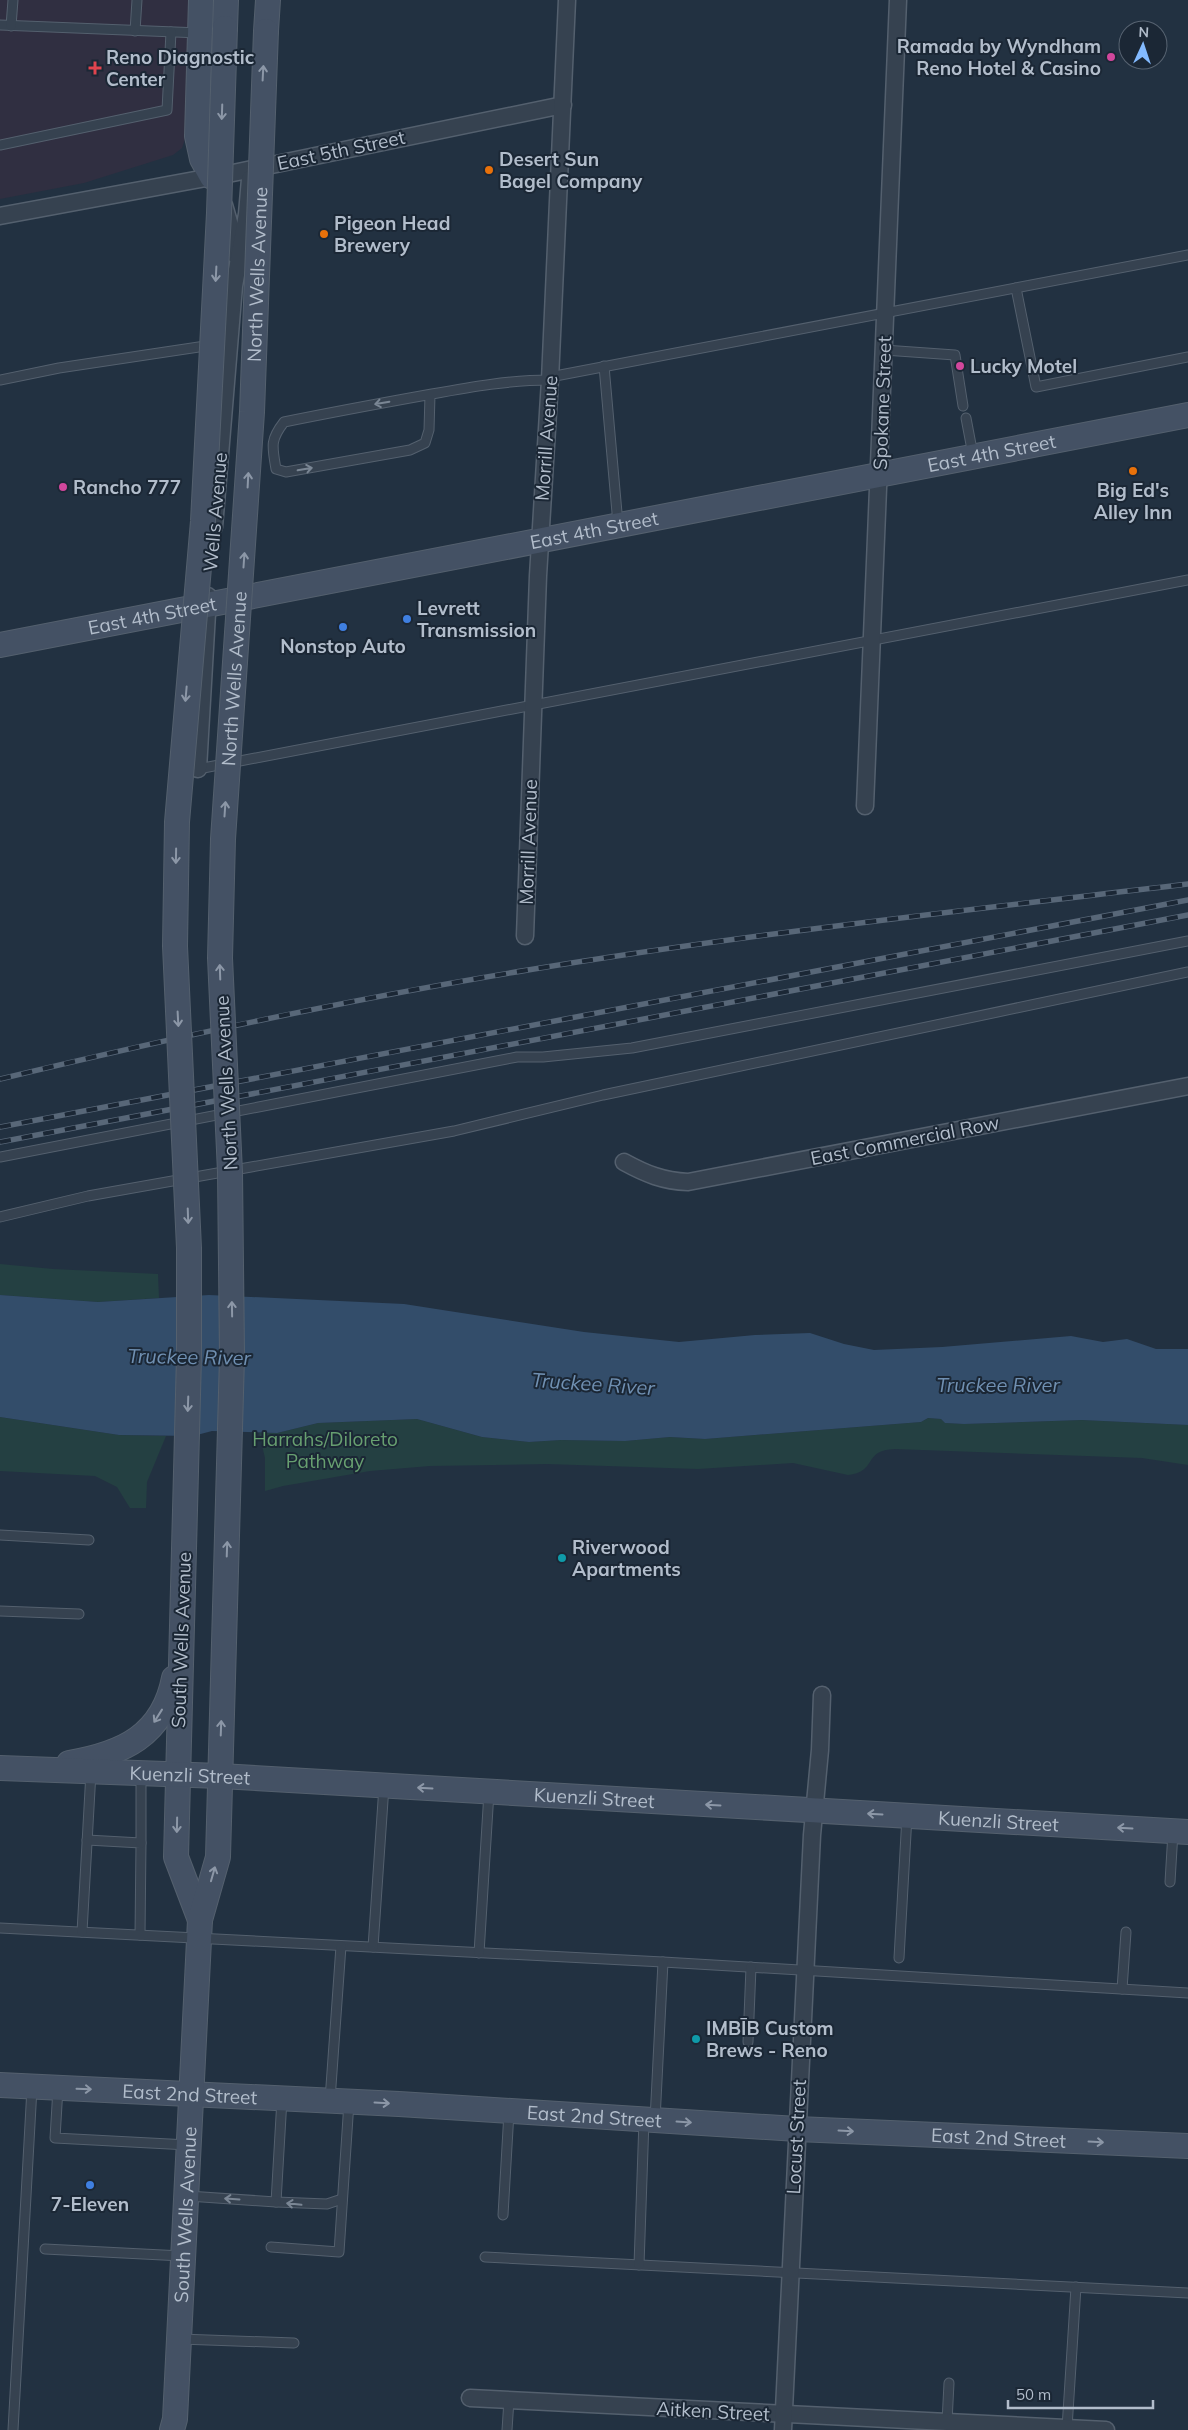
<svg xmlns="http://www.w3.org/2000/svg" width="1188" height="2430" viewBox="0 0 1188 2430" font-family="Mulish,sans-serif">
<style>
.medical{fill:#302f41}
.green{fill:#244042}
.water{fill:#334d6a}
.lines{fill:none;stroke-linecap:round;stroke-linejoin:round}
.lane-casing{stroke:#54606e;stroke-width:11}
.street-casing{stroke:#54606e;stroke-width:19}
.secondary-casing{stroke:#54606e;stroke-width:26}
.lane{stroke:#364250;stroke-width:9}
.street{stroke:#364250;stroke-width:16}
.secondary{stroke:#445164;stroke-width:24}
.rail-casing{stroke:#586778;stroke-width:5.5}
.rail{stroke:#1b2735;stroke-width:4;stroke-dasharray:11;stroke-linecap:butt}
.secondary-bridge-casing{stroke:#54606e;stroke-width:26;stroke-linecap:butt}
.secondary-bridge{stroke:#445164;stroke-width:24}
.oneway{stroke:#8c97a7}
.oneway2{stroke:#7a8694}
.hotel-dot{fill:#d1479c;stroke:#1b2735;stroke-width:2}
.health-dot{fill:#e0444e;stroke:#1b2735;stroke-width:2}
.food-dot{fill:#e8710a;stroke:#1b2735;stroke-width:2}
.shop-dot{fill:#3f7fe0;stroke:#1b2735;stroke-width:2}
.culture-dot{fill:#0f9aa8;stroke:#1b2735;stroke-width:2}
.labels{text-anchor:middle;stroke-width:4;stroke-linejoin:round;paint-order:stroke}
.poi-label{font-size:19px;font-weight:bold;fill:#b2bdcb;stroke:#1b2735;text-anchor:start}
.street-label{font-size:19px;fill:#b2bdcb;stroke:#1b2735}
.park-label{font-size:19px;fill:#679f70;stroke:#1b2735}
.water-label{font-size:20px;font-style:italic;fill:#7090b2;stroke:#1b2735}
</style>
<rect width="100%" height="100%" fill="#223141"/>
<!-- medical -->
<path class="medical" d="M0,0H193L186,136L182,148L173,155L84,183L0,199Z"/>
<!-- green -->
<g class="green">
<path d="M0,1264L53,1269L158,1274L159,1298L98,1302L0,1295Z"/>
<path d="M0,1417L119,1435L166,1436L147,1482L146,1508H130L117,1487L95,1476L0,1471Z"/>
<path d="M928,1418L941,1419L945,1423L964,1424L1082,1420L1188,1425V1465L1142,1458L895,1449C862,1450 878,1472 848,1475L793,1463L698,1469L547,1464L430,1466L370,1471L283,1486L265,1491V1458L259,1433H277L318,1423L417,1419L482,1437L529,1442L561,1440L625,1441L670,1437L705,1439L921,1422Z"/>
</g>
<!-- water -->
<path class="water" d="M0,1295L98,1302L209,1295L404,1304L584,1332L679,1342L755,1335L810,1333L844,1344L874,1350L942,1347L1071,1336L1103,1342L1127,1339L1156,1349H1188V1425L1082,1420L964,1424L945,1423L941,1419L928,1418L921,1422L705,1439L670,1437L625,1441L561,1440L529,1442L482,1437L417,1419L318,1423L277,1433L212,1431L193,1436L119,1435L0,1417Z"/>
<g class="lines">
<!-- lane casing -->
<g class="lane-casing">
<g id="lane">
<path d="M0,25L200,33"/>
<path d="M11,26L13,0"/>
<path d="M135,31L137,0"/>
<path d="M0,145L167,110L171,32"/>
<path d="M1016,288L1036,387L1188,357"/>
<path d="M884,350L955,355L963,406"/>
<path d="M604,366L618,524"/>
<path d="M550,377L1188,255"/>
<path d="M0,380L59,368L212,345"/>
<path d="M430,395L429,430L425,443L410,450L286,472L276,469C272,446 270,440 284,422C333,412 382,403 432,394C471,387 510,380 550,380"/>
<path d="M966,418L973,455"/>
<path d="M198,769L1188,580"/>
<path d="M0,1157L517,1057H543L632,1048L1188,941"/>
<path d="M0,1217L88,1196L454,1131L603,1095L1188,972"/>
<path d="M0,1535L89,1540"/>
<path d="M0,1611L79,1614"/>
<path d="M87,1840L141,1843L140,1935"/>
<path d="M141,1843V1774"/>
<path d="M1170,1882L1173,1832"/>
<path d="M0,1928L663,1962L1188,1993"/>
<path d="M82,1932L91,1772"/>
<path d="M373,1947L384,1786"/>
<path d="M479,1953L489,1792"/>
<path d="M899,1958L907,1816"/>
<path d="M1122,1989L1126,1932"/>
<path d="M748,2042L751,1967"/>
<path d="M58,2088L55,2138L188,2145"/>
<path d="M282,2099L276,2202L327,2204L342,2199"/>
<path d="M330,2100L341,1946"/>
<path d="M655,2120L663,1962"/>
<path d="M188,2196L276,2202"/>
<path d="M503,2215L509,2112"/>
<path d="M271,2247L339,2252L349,2102"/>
<path d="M45,2249L182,2256"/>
<path d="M485,2257L1188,2293"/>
<path d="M639,2265L644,2120"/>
<path d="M180,2339L294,2343"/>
<path d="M947,2422L949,2383"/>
<path d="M1067,2428L1076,2287"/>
<path d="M13,2430L32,2088"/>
<path d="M507,2430L509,2400"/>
</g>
</g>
<!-- street casing -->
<g class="street-casing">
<g id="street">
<path d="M224,205L233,236L234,254"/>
<path d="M0,216L233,173L563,105"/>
<path d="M214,527L234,286L247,214L250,179"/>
<path d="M198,769L208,596"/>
<path d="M865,806L898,0"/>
<path d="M525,936L538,576L550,380L567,0"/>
<path d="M624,1162C646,1174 663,1181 688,1182L1188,1086"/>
<path d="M470,2398L1106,2430"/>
<path d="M783,2430L812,1835L820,1750L822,1695"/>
</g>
</g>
<!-- secondary casing -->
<g class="secondary-casing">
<g id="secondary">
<path d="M201,0L197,136L202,159L212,177"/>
<path d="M225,28L226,0"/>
<path d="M266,31L268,0"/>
<path id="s1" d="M0,645L1188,415"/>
<path d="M189,1356L176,1857L200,1920"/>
<path d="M69,1763C122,1754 163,1736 174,1678"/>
<path id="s2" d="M0,1768L220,1776L1188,1832"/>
<path id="s3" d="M0,2085L399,2104L797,2129L1188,2146"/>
<path id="s4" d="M172,2430L175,2419L200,1920L218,1857L232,1357"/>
</g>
</g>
<!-- lane -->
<use href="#lane" class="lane"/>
<!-- street -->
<use href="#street" class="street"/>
<!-- secondary -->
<use href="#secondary" class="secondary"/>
<!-- rail casing -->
<g class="rail-casing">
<g id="rail">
<path d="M0,1079C175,1037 350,999 528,970C747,934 968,910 1188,884"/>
<path d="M0,1127L1188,900"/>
<path d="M0,1142L1188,915"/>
</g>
</g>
<!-- rail -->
<use href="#rail" class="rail"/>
<!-- secondary-bridge casing -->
<g class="secondary-bridge-casing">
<g id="secondary-bridge">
<path d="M189,1356V1248L175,946L177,822L203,521L219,213L225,28"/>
<path id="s5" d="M232,1357L230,1172L220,958L223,839L252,412L266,31"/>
</g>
</g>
<!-- secondary-bridge -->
<use href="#secondary-bridge" class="secondary-bridge"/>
</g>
<!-- one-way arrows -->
<defs><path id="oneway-shaft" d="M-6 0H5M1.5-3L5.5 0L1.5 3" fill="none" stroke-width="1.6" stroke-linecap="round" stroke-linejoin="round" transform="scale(1.25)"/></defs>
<g class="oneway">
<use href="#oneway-shaft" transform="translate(263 73) rotate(-87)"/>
<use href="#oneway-shaft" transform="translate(222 112) rotate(92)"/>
<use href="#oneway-shaft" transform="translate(216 274) rotate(93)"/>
<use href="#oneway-shaft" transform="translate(248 480) rotate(-87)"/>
<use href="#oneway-shaft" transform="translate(244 560) rotate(-86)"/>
<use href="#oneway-shaft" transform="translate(186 694) rotate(95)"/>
<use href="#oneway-shaft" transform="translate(225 809) rotate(-86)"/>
<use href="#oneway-shaft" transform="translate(176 856) rotate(91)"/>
<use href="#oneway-shaft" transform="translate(220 972) rotate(-92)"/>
<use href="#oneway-shaft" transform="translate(178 1019) rotate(87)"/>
<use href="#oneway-shaft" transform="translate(188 1216) rotate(88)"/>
<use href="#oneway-shaft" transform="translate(232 1309) rotate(-91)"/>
<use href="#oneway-shaft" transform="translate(188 1404) rotate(92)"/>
<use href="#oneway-shaft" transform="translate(227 1549) rotate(-88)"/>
<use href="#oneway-shaft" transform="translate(158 1716) rotate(122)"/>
<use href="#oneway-shaft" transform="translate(221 1728) rotate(-88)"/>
<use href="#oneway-shaft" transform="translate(425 1788) rotate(-177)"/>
<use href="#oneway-shaft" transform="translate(713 1805) rotate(-177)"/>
<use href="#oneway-shaft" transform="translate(875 1814) rotate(-177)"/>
<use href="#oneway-shaft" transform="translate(177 1825) rotate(91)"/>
<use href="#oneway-shaft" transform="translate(1125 1828) rotate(-177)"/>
<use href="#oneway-shaft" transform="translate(213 1874) rotate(-74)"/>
<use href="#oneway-shaft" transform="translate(84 2089) rotate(2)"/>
<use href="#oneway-shaft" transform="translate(382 2103) rotate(3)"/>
<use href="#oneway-shaft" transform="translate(684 2122) rotate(4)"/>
<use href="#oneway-shaft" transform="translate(846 2131) rotate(3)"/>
<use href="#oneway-shaft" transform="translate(1096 2142) rotate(3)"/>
</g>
<g class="oneway2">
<use href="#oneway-shaft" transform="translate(382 403) rotate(170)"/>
<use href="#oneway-shaft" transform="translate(305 469) rotate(-10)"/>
<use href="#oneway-shaft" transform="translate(232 2199) rotate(-176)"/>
<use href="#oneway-shaft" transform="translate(294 2204) rotate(-174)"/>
</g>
<!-- markers -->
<g class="hotel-dot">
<circle cx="1111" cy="57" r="5"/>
<circle cx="960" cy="366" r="5"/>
<circle cx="63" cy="487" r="5"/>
</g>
<path class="health-dot" d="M92.5 60.5h5v5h5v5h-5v5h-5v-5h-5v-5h5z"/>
<g class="food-dot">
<circle cx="489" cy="170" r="5"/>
<circle cx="324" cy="234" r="5"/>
<circle cx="1133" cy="471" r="5"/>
</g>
<g class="shop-dot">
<circle cx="407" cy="619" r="5"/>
<circle cx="343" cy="627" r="5"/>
<circle cx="90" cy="2185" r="5"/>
</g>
<g class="culture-dot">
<circle cx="562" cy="1558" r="5"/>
<circle cx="696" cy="2039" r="5"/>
</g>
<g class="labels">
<!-- poi labels -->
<g class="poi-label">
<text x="1101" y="53" text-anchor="end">Ramada by Wyndham<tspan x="1101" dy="22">Reno Hotel &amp; Casino</tspan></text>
<text x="106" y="64">Reno Diagnostic<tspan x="106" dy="22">Center</tspan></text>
<text x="499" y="166">Desert Sun<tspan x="499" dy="22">Bagel Company</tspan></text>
<text x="334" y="230">Pigeon Head<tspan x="334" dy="22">Brewery</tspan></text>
<text x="970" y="373">Lucky Motel</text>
<text x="73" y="494">Rancho 777</text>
<text x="1133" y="497" text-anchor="middle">Big Ed's<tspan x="1133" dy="22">Alley Inn</tspan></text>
<text x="417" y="615">Levrett<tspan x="417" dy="22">Transmission</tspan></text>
<text x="343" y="653" text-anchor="middle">Nonstop Auto</text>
<text x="572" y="1554">Riverwood<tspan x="572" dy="22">Apartments</tspan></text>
<text x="706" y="2035">IMBĪB Custom<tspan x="706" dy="22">Brews - Reno</tspan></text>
<text x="90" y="2211" text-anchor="middle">7-Eleven</text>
</g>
<!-- street labels -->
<g class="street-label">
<text transform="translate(341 150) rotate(-12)" y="7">East 5th Street</text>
<text dy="7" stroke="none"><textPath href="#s5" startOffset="1084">North Wells Avenue</textPath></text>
<text transform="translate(882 403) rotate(-88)" y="7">Spokane Street</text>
<text transform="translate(546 438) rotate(-86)" y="7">Morrill Avenue</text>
<text dy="7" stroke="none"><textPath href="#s1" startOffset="1010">East 4th Street</textPath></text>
<text transform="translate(215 512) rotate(-85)" y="7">Wells Avenue</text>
<text dy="7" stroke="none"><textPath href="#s1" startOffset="605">East 4th Street</textPath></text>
<text dy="7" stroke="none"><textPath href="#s1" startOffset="155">East 4th Street</textPath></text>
<text dy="7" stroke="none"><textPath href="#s5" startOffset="679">North Wells Avenue</textPath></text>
<text transform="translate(528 842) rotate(-88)" y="7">Morrill Avenue</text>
<text transform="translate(226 1083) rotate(-93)" y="7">North Wells Avenue</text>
<text transform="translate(905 1140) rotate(-11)" y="7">East Commercial Row</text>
<text transform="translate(181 1640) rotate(-88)" y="7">South Wells Avenue</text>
<text dy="7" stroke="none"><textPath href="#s2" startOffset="190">Kuenzli Street</textPath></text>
<text dy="7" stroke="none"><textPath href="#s2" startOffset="595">Kuenzli Street</textPath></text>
<text dy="7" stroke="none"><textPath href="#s2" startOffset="1000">Kuenzli Street</textPath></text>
<text dy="7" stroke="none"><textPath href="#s3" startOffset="190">East 2nd Street</textPath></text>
<text dy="7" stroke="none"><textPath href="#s3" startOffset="595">East 2nd Street</textPath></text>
<text transform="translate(796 2137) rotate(-87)" y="7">Locust Street</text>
<text dy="7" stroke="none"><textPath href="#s3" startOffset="1000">East 2nd Street</textPath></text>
<text dy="7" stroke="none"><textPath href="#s4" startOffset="216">South Wells Avenue</textPath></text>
<text transform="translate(713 2411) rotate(3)" y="7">Aitken Street</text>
</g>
<!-- park labels -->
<g class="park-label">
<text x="325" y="1446">Harrahs/Diloreto<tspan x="325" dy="22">Pathway</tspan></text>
</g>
<!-- water labels -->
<g class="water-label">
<text transform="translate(189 1357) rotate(1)" y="7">Truckee River</text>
<text transform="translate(593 1384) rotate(4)" y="7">Truckee River</text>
<text x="998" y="1392">Truckee River</text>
</g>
</g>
<!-- north arrow -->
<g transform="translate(1143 45) rotate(3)"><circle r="24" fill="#1b2735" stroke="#576371"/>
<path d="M0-4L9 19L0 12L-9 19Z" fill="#83baff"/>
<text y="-8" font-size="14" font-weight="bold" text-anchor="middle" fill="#b2bdcb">N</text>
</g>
<!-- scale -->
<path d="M1008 2400v8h145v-8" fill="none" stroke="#b2bdcb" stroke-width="2.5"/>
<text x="1016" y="2400" font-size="15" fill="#b2bdcb" stroke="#1b2735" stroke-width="4" paint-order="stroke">50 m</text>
</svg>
